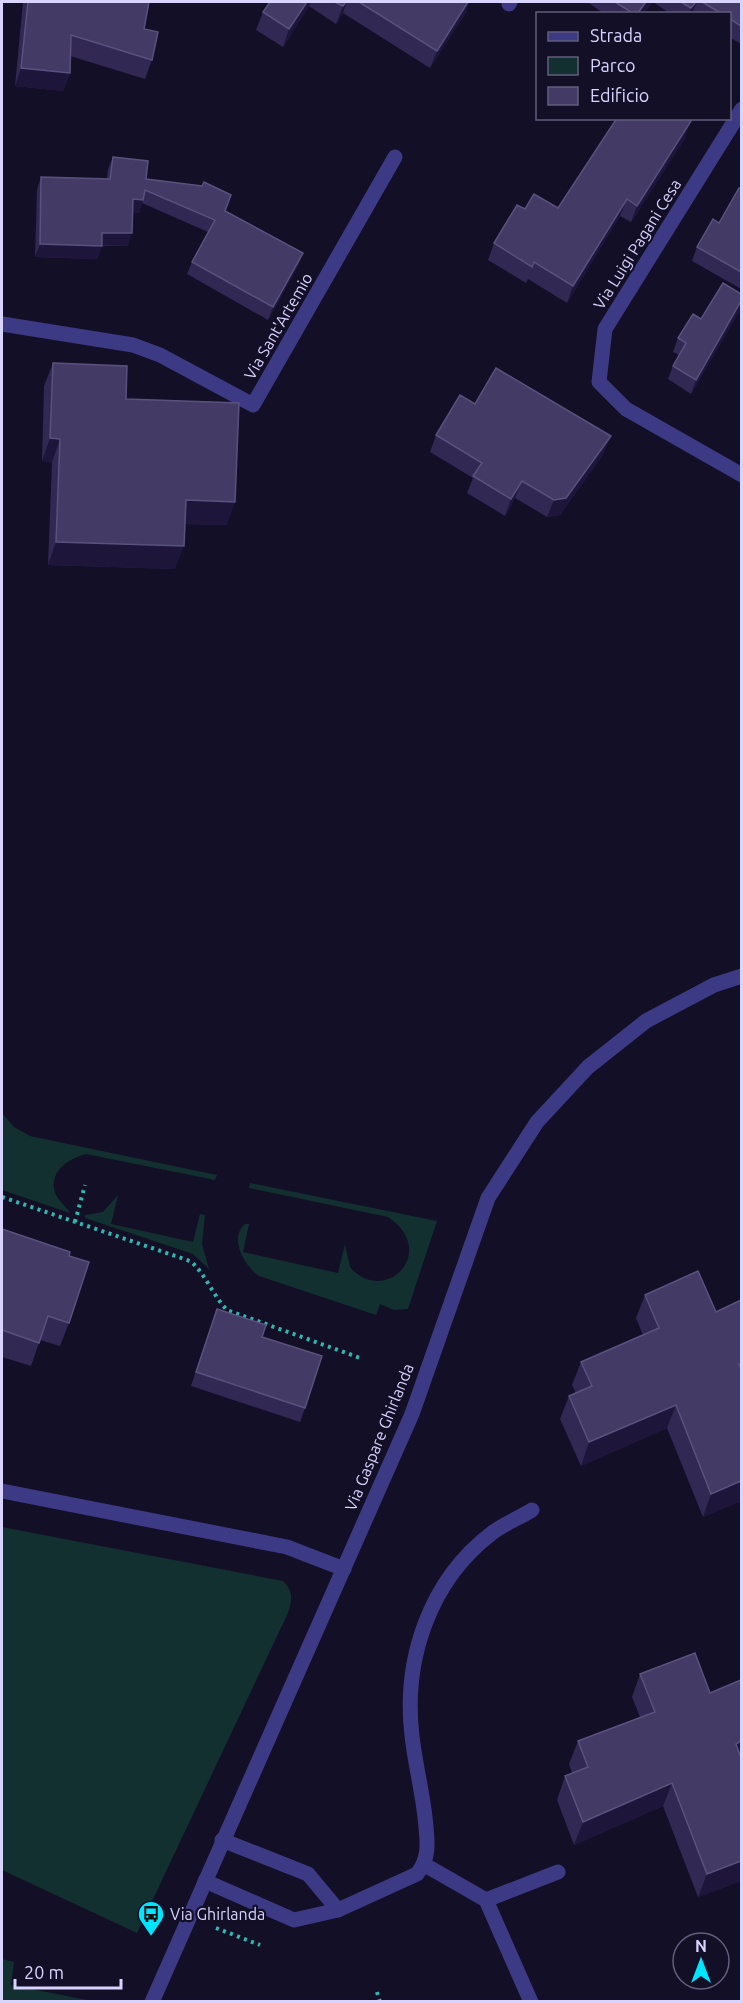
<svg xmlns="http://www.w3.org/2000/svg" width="743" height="2003" viewBox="0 0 743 2003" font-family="Ubuntu,sans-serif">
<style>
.green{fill:#12302f}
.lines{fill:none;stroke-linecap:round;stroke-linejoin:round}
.path{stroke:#2fb8b0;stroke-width:4;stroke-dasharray:3 4.5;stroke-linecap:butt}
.service{stroke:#3d3a85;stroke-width:15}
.minor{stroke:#3d3a85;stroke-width:15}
.tertiary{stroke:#3d3a85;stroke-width:15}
.wall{fill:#312854}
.shaded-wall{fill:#1d163a}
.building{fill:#433a66;stroke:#5a527e;stroke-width:1.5}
.labels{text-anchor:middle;stroke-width:4.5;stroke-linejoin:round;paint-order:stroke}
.street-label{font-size:16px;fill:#d9d4ff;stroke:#130f26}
.poi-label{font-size:16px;fill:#d9d4ff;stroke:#130f26;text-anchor:start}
</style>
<rect width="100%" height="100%" fill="#130f26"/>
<!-- green -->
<g class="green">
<path d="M2,1113L14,1127L30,1136L217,1175L215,1180L86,1154C68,1159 47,1172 56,1195C59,1202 68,1208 70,1213L2,1190Z"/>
<path d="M250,1183L437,1221L408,1309L394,1310L380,1304L376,1315L259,1276C245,1267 228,1238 245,1224H249L243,1252L338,1273L345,1244L350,1267C384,1307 440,1252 388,1217L249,1188Z"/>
<path d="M118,1195L111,1224L193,1242L200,1214L205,1215L202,1244L209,1269L193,1254L85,1218V1215L103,1212Z"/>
<path d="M2,1527L283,1581C294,1592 292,1600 288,1613L137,1933L2,1870Z"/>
<path d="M2,1959L14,1962L11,1985L92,2001H2Z"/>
</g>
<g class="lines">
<!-- path -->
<g class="path">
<path d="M2,1197L190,1261C204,1271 213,1296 227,1310L363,1359"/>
<path d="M75,1222L85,1185"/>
<path d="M216,1928L260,1945"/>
<path d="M377,1992L380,2002"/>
</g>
<!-- service -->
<g class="service">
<path d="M2,1491L287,1547L344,1569"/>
<path d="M425,1865L486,1900L531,2002"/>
<path d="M205,1881L294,1920L338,1910L308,1874L222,1840"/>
<path d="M486,1900L558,1872"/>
<path d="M338,1910L417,1874C431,1857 427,1838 425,1817C422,1790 415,1763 412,1736C403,1660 429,1581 492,1533C504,1524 519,1518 532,1510"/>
</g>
<!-- minor -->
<g class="minor">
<path d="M509,4L510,2"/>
<path d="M742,109L605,329L599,382L626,409L742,475"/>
<path d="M2,324L133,345L160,355L253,405L395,157"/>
</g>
<!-- tertiary -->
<path class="tertiary" d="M152,2002L412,1414L488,1198L537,1122L588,1067L646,1021L714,985L742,976"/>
</g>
<!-- wall -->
<g class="wall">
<path d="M23,2H149L144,29L152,60L145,79L70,56V73L63,91L15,86Z"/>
<path d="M270,2H469L465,14L430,68L343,13L336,24L309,6L283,47L256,30L263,12Z"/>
<path d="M587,2H741V44L729,37V14H671L653,2L643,14H605Z"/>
<path d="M685,138L631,222L620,216L567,303L528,279L526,283L488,260L494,243L525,209L558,208Z"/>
<path d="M113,157L146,179L225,211L303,253L298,266L268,320L187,274L192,262L208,232L142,203L139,213L133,212L128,246H102L97,259L35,257L37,190L41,177L107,179L108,169Z"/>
<path d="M741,189V289L692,261L697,247L719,223Z"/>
<path d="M740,310L691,394L668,379L673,366L679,355L673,352L678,338L701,319Z"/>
<path d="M53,363L126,399L227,525L185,524L175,569L48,565L52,462L42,461L44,386Z"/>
<path d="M475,404L604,453L560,515L547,517L515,498L505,516L467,493L473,478L430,452L436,435Z"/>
<path d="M2,1229L69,1256V1323L60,1346L40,1340L31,1366L2,1357Z"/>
<path d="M645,1295L741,1501L703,1517L667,1428L581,1466L560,1419L569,1396L576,1393L572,1385L581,1362L643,1335L636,1318Z"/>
<path d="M217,1309L262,1337L305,1408L300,1422L191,1386Z"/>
<path d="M640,1674L710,1693L741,1680V1881L698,1897L663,1806L574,1845L557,1800L565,1776L572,1773L569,1764L578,1741L640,1717L632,1697Z"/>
</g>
<!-- shaded-wall -->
<g class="shaded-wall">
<path d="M307,2H311L309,6L283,47L289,29Z"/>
<path d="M346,2H347L343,13L336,24L343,6Z"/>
<path d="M468,2H469L465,14L430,68L437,51Z"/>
<path d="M646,2H653L643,14H637Z"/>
<path d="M696,2H697L692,13L689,14L691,8Z"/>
<path d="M21,68L70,73L63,91L15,86Z"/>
<path d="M691,121L685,138L631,222L637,206Z"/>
<path d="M133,199L143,200L139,213L129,212Z"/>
<path d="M627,199L620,216L567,303L573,286Z"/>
<path d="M102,233H132L128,246L97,245Z"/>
<path d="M40,244L102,246L97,259L35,257Z"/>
<path d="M303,253L298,266L268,320L273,307Z"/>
<path d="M741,301L740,310L691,394L696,380Z"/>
<path d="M611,436L604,453L560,515L547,517L554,500Z"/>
<path d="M50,438L60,439L52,462L42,461Z"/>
<path d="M522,481L515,498L505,516L511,499Z"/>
<path d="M186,500L235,502L227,525L177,524Z"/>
<path d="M56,542L184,546L175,569L48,565Z"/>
<path d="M676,1405L667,1428L581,1466L589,1442Z"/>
<path d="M741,1481V1501L703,1517L711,1494Z"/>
<path d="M741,1741V1762L736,1744Z"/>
<path d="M672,1783L663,1806L574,1845L583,1822Z"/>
<path d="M741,1861V1881L698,1897L707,1874Z"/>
</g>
<!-- building -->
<g class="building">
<path d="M28,2H149L144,29L158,32L152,60L71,35L70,73L21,68Z"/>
<path d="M270,2H307L289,29L263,12Z"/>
<path d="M335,2H346L343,6Z"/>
<path d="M359,2H468L437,51Z"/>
<path d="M615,2H646L637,14H634Z"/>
<path d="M681,2H696L691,8Z"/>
<path d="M702,2H741V26L729,18V14H722Z"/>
<path d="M617,118H687L691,121L637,206L627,199L573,286L534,262L532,267L494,243L517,205L525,209L534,194L558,208Z"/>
<path d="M113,157L148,161L146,179L202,186L204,182L231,195L225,211L303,253L273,307L192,262L215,220L145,190L143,200L133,199L132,233H102V246L40,244L41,177L110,179Z"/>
<path d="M739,188L741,189V272L697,247L713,219L719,223Z"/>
<path d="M723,283L741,294V301L696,380L673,366L686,343L678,338L693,314L701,319Z"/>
<path d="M53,363L127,366L126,399L239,403L235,502L186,500L184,546L56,542L60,439L50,438Z"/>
<path d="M496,368L611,436L566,498L554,500L522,481L511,499L473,476L482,463L436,435L460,395L475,404Z"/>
<path d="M2,1229L70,1252L69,1256L89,1262L69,1323L48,1316L39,1343L2,1330Z"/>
<path d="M698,1271L716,1312L741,1300V1363L739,1364L741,1369V1481L711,1494L676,1405L589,1442L569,1396L592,1386L581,1362L659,1328L645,1295Z"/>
<path d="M217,1309L266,1325L262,1337L322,1356L305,1408L196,1372Z"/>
<path d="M695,1653L710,1693L741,1680V1741L736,1744L741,1758V1861L707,1874L672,1783L583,1822L565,1776L588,1767L578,1741L655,1712L640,1674Z"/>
</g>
<!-- icons -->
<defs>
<g id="bus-pin" transform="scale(1.35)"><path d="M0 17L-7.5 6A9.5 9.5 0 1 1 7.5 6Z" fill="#00e5ff" stroke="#130f26"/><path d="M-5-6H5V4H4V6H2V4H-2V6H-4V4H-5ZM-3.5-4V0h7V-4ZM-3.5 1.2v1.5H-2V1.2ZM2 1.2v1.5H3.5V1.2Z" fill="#111"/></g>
</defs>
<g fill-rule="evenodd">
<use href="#bus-pin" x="151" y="1914"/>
</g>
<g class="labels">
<!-- street labels -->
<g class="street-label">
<text transform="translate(637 244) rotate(-58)" y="6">Via Luigi Pagani Cesa</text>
<text transform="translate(278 326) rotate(-60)" y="6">Via Sant'Artemio</text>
<text transform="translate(379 1437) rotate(-68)" y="6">Via Gaspare Ghirlanda</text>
</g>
<!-- poi labels -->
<g class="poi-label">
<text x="170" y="1920">Via Ghirlanda</text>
</g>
</g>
<!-- border -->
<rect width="743" height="2003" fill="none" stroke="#d9d4ff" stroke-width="6"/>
<!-- legend -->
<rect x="536" y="12" width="195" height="108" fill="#130f26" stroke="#625e7d" stroke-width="1.5"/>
<rect x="548" y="32" width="30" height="9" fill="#3d3a85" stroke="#625e7d" stroke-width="1.5"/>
<text x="590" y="42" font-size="18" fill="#d9d4ff">Strada</text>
<rect x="548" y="57" width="30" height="18" fill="#12302f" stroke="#625e7d" stroke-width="1.5"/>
<text x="590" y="72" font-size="18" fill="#d9d4ff">Parco</text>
<rect x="548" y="87" width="30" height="18" fill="#433a66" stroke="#625e7d" stroke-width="1.5"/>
<text x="590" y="102" font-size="18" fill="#d9d4ff">Edificio</text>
<!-- north arrow -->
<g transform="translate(701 1961)"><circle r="28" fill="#130f26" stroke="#625e7d" stroke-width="1.5"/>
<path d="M0-4.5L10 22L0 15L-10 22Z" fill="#00e5ff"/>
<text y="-9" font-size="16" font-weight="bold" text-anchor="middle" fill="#d9d4ff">N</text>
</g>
<!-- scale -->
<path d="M15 1979v9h106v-9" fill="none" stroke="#d9d4ff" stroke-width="3"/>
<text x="24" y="1979" font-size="18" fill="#d9d4ff" stroke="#130f26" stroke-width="4.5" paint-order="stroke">20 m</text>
</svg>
